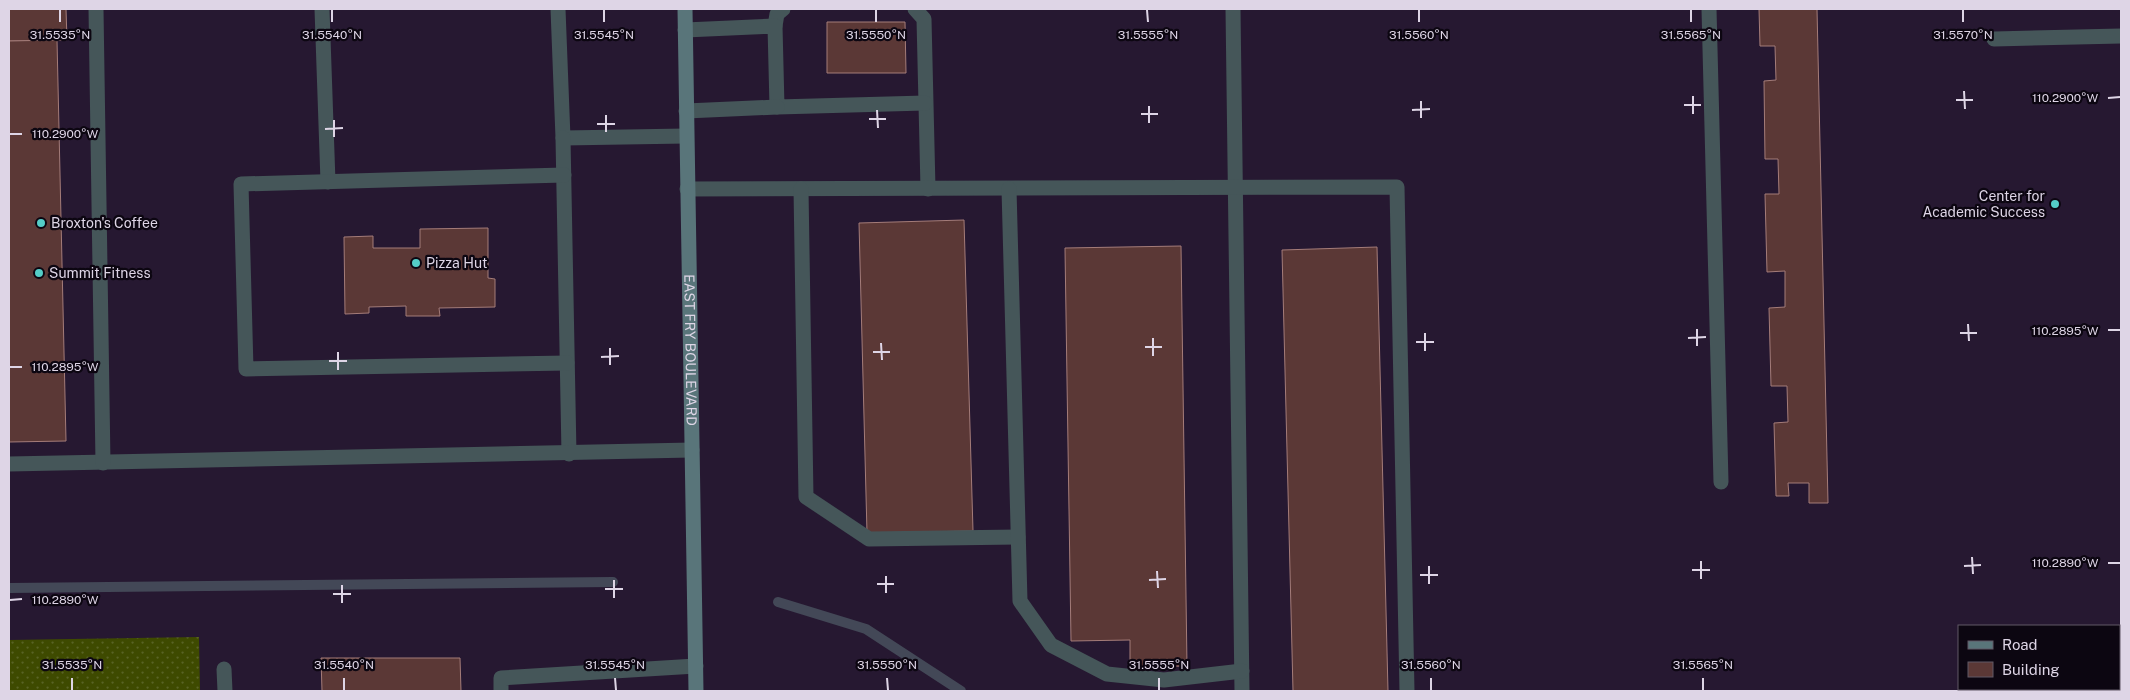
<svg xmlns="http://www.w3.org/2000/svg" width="2130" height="700" viewBox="0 0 2130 700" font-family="'Public Sans',sans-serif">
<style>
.grass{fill:url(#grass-dots)}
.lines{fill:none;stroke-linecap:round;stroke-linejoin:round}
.stream{stroke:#434857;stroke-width:10}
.building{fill:#5b3836;stroke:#a47c79}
.lane{stroke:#455659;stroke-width:15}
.street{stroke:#455659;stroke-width:15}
.secondary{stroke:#59757a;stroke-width:15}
.ticks{fill:none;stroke:#ded5e6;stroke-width:2}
.poi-dot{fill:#54cdc7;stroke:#0c0611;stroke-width:2}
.labels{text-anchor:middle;stroke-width:4.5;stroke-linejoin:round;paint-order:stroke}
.poi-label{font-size:14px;fill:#ded5e6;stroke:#0c0611;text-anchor:start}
.street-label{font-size:14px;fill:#ded5e6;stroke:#0c0611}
.ticks-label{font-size:12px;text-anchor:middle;fill:#ded5e6;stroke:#0c0611;stroke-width:4.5;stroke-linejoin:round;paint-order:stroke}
</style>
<defs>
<pattern id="grass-dots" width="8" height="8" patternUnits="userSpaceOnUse" patternTransform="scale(1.25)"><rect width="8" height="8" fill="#3e4a00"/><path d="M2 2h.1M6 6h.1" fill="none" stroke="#596325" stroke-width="1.8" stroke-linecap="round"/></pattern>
</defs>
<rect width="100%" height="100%" fill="#261831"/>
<!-- grass -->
<path class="grass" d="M199,637L200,691H9V640Z"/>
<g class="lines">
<!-- stream -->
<g class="stream">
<path d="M9,588L613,582"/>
<path d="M778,602L866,629L961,691"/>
<path d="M2119,635L2121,634"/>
<path d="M2008,691L2012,689"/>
</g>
</g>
<!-- building -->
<g class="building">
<path d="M9,9H66L67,40L9,41Z"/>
<path d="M1759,9H1817L1828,503H1809V483H1788L1789,496H1776L1774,423L1788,422L1787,386H1771L1769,308L1785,307V271L1767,272L1765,194H1779L1778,159H1765L1764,81L1776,80L1775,46H1760Z"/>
<path d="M827,22H905L906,73H827Z"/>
<path d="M57,40L66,441L9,442V41Z"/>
<path d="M964,220L973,531L867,533L859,223Z"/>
<path d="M488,228V278L495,279V307L439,308L440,316H406V306L369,307V313L345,314L344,237L373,236V248H420V229Z"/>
<path d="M1181,246L1187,666L1130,667V640L1071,641L1065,248Z"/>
<path d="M1377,247L1388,691H1293L1282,250Z"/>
<path d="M321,658H460L461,691H322Z"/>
</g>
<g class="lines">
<!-- lane -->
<g class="lane">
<path d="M322,9L328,182"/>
<path d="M558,9L563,138L686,136"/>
<path d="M915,9L924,19L928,189"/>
<path d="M775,26L777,14L783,9"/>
<path d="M685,30L775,26L777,107L925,103"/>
<path d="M1994,39L2121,36"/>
<path d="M686,111L777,107"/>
<path d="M563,138L569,454"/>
<path d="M564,175L241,184L246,369L567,363"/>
<path d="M9,464L692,450"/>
<path d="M224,669L225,691"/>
<path d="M501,691V678L696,666"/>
</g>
<!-- street -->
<g class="street">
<path d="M96,9L103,463"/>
<path d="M1233,9L1242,691"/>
<path d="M1709,9L1721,482"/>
<path d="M687,189L1397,187L1407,691"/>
<path d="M801,189L806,497L869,539L1018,537"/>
<path d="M1009,189L1020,601L1051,645L1107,674L1164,680L1242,671"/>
</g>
<!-- secondary -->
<path class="secondary" id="s1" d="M685,9L696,691"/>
</g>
<!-- ticks -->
<path class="ticks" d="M60,10V22M332,10V22M604,10V22M876,10V22M1147,10L1148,22M1419,10V22M1691,10V22M1963,10V22M1964,91L1965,109M1693,96V114M2108,98L2120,97M1956,100H1973M1421,101V118M1684,105H1701M1149,106V123M877,110L878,128M1412,110L1430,109M1141,114H1158M606,115V132M869,119H886M334,120V137M597,124H615M325,129L343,128M10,134H22M1968,324L1969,341M1697,329V346M2108,330H2120M1425,333V351M1960,333H1977M1153,338V356M1688,338L1706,337M1416,342H1434M881,343L882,360M1145,347H1162M610,348V365M338,352V370M873,352H890M601,357L619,356M329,361H347M10,367H22M1972,557L1973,574M1701,561V579M2108,563H2120M1429,566V584M1964,566L1981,565M1692,570H1710M1157,571L1158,588M1420,575H1438M886,576V593M614,580V598M1149,580L1166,579M877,584H894M342,585V603M605,589H623M333,594H351M10,600L22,599M72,678V690M344,678V690M615,678L616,690M887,678L888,690M1159,678V690M1431,678V690M1703,678V690"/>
<!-- markers -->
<g class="poi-dot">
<circle cx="2055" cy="204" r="5"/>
<circle cx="41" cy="223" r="5"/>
<circle cx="416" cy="263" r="5"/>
<circle cx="39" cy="273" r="5"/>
</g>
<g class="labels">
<!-- poi labels -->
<g class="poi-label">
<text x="2045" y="201" text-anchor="end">Center for<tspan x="2045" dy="16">Academic Success</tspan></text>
<text x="51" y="228">Broxton's Coffee</text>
<text x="426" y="268">Pizza Hut</text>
<text x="49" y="278">Summit Fitness</text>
</g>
<!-- street labels -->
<g class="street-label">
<text dy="5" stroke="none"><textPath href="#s1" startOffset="341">EAST FRY BOULEVARD</textPath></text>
</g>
</g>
<g class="ticks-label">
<text x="60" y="39">31.5535°N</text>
<text x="332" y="39">31.5540°N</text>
<text x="604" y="39">31.5545°N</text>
<text x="876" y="39">31.5550°N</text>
<text x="1148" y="39">31.5555°N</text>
<text x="1419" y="39">31.5560°N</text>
<text x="1691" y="39">31.5565°N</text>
<text x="1963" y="39">31.5570°N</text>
<text x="2065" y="102">110.2900°W</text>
<text x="65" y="138">110.2900°W</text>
<text x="2065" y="335">110.2895°W</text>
<text x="65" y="371">110.2895°W</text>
<text x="2065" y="567">110.2890°W</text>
<text x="65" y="604">110.2890°W</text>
<text x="72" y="669">31.5535°N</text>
<text x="344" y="669">31.5540°N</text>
<text x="615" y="669">31.5545°N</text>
<text x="887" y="669">31.5550°N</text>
<text x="1159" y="669">31.5555°N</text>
<text x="1431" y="669">31.5560°N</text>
<text x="1703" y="669">31.5565°N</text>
</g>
<!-- border -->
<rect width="2130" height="700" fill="none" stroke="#ded5e6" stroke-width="20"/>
<!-- legend -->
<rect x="1958" y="625" width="162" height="65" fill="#0c0611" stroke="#605966"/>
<rect x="1968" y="641" width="25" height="8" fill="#59757a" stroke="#605966"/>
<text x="2002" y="650" font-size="15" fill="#ded5e6">Road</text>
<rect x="1968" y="662" width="25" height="15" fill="#5b3836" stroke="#605966"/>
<text x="2002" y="675" font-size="15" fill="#ded5e6">Building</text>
</svg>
